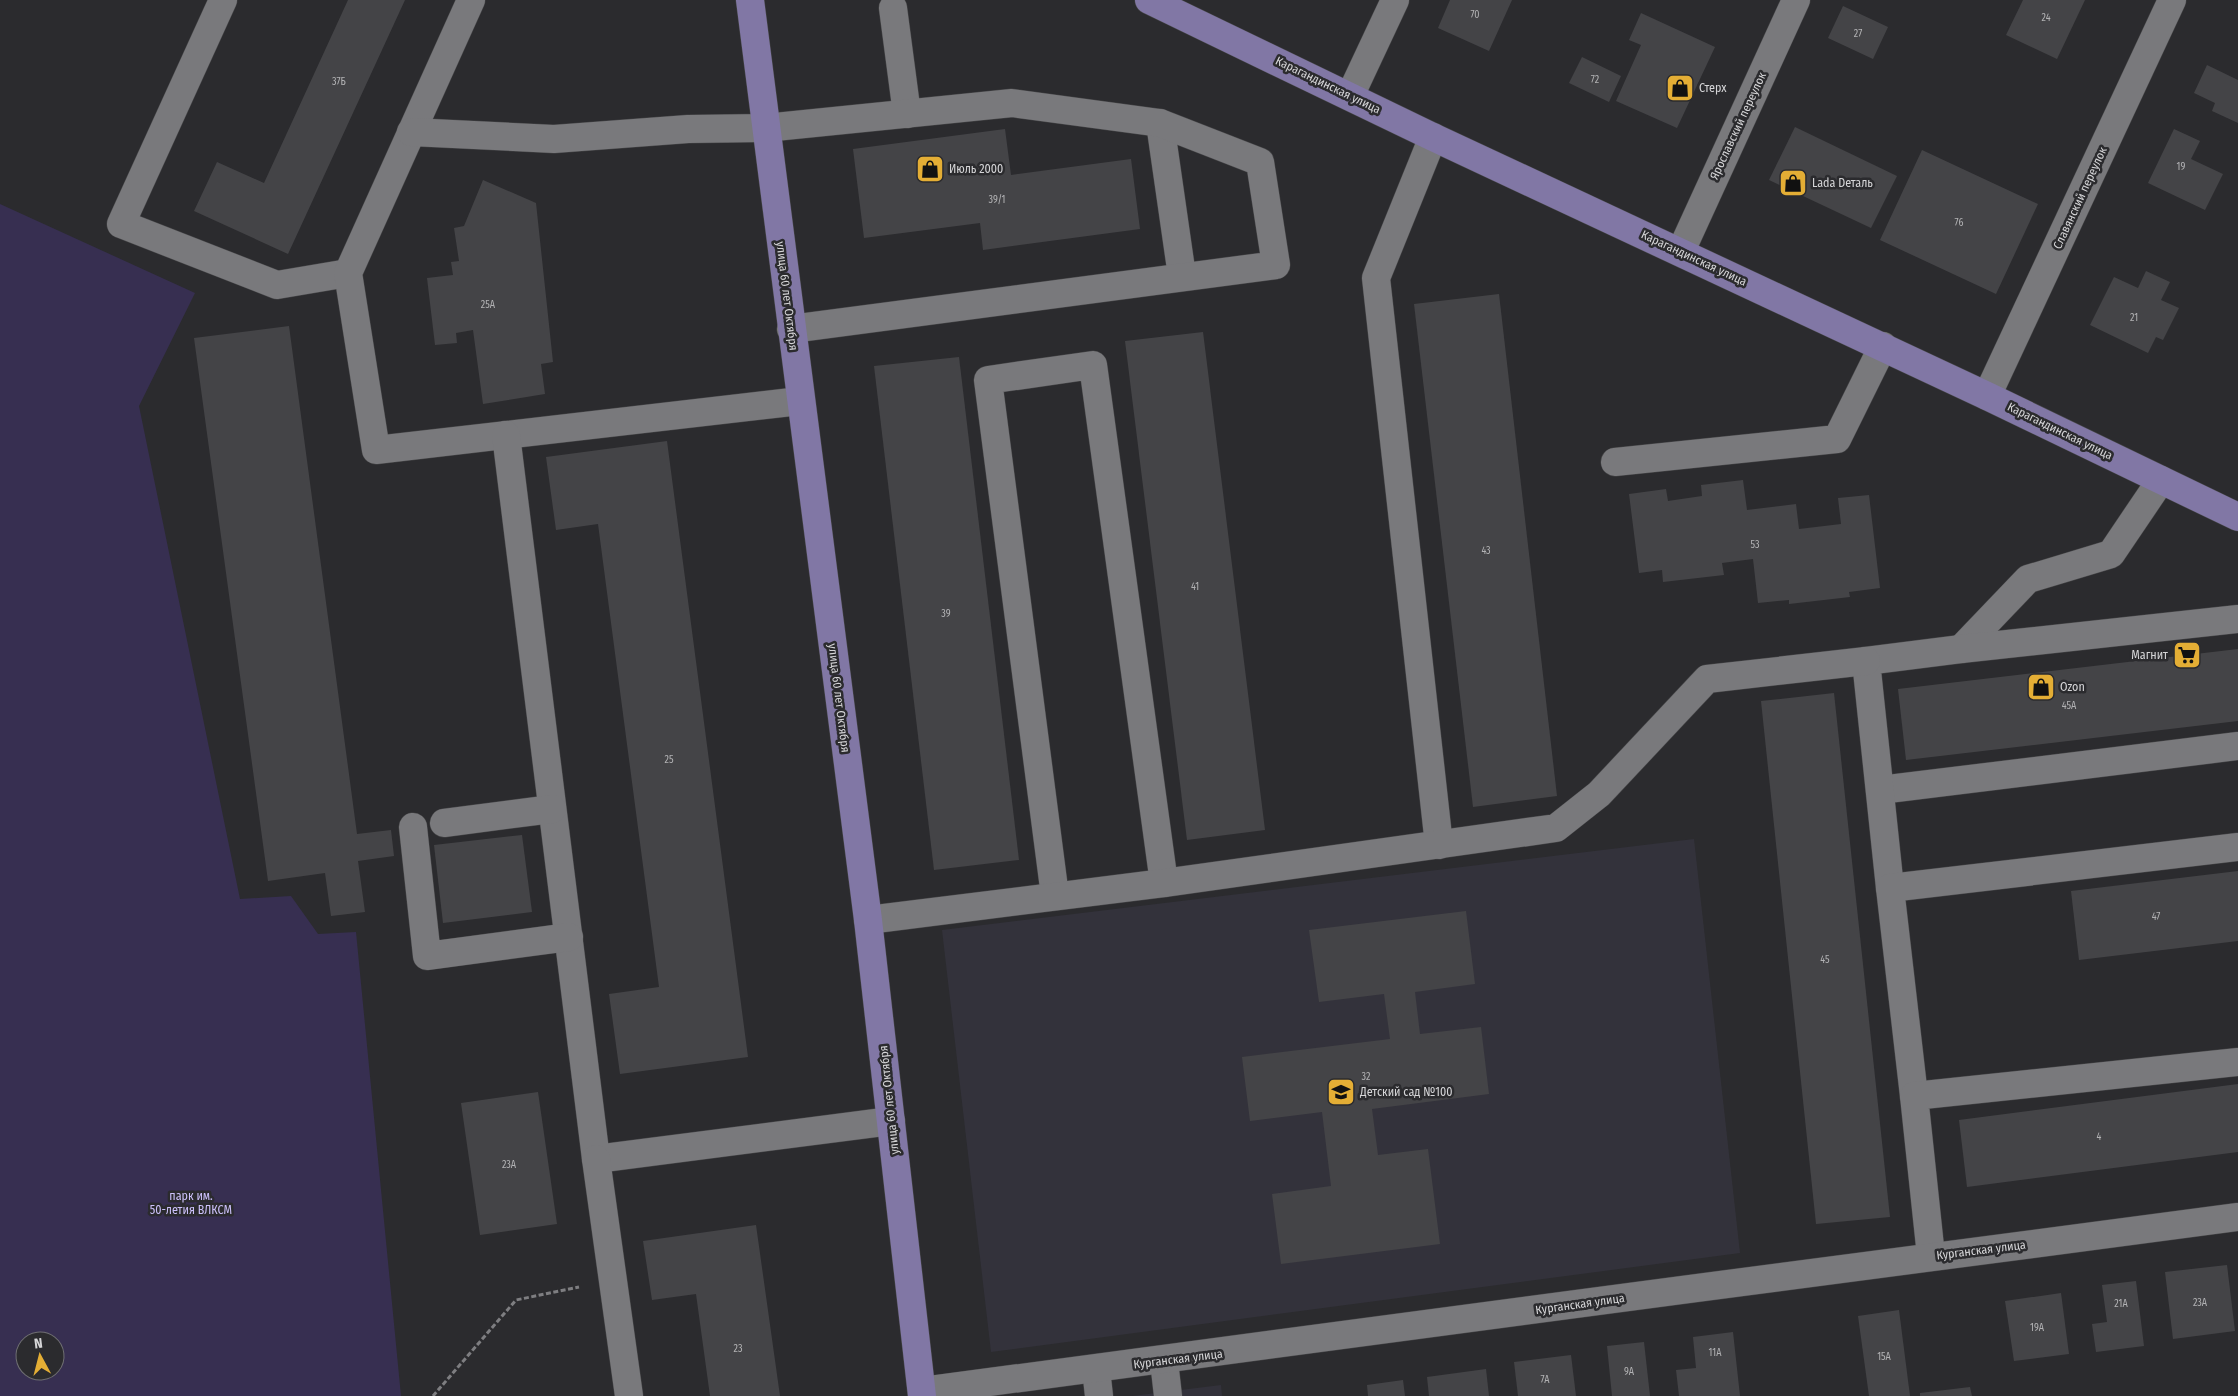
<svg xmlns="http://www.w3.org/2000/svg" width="2238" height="1396" viewBox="0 0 2238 1396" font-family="'Fira Sans Condensed',sans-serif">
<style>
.built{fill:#33323b}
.green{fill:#372f51;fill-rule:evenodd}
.building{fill:#444447}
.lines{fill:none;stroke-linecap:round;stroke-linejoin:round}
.minor-casing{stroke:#464648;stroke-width:29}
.major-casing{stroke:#464648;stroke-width:29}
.path{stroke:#7e7e81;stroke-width:3;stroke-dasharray:5 2.5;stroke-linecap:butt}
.minor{stroke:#79797c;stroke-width:28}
.major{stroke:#8177a5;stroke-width:28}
.labels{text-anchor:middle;stroke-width:5;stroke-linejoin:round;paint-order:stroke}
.number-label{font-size:10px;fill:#b2b2b4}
.street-label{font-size:12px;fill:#d6d6d8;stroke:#2b2b2e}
.poi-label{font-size:12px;fill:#d6d6d8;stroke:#2b2b2e;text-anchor:start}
.park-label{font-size:12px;fill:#ccc1fa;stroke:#2b2b2e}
</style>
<rect width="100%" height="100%" fill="#2b2b2e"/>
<!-- built -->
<g class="built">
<path d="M1694,839L1740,1253L991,1352L942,930Z"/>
<path d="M1221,1385L1222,1396H1132Z"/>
</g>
<!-- green -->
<path class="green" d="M0,204L195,293L139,406L240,899L291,896L318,934L356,932L401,1396H0ZM25,1341H55V1371H25Z"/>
<!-- building -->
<g class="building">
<path d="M348,0H405L288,254L194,211L217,162L264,183Z"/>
<path d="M1450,0H1512L1489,51L1438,28Z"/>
<path d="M2023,0H2085L2057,59L2006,35Z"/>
<path d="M1843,6L1888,27L1873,59L1828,38Z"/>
<path d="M1641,13L1715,47L1677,128L1616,101L1641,45L1629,40Z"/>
<path d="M1582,57L1621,76L1609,102L1569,83Z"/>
<path d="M2207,65L2238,80V123L2212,111L2215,103L2194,93Z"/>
<path d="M1795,127L1897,176L1871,228L1769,180Z"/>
<path d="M1005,129L1011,175L1131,159L1140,229L983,250L980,223L864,238L853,149Z"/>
<path d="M2174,129L2200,141L2191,159L2223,174L2205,210L2148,183Z"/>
<path d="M1922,150L2038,204L1996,294L1880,240Z"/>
<path d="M483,180L536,203L553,362L541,364L545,394L483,404L473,330L456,333L457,343L435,345L427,278L453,275L451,262L459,261L454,228L464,226Z"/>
<path d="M2146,271L2170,282L2161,300L2179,308L2163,340L2156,337L2148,353L2090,325L2114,277L2138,288Z"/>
<path d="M1499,294L1557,796L1473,807L1414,304Z"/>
<path d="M289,326L357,834L391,830L394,856L358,861L365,912L331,916L325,873L268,881L194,338Z"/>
<path d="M1203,332L1265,830L1187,840L1125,341Z"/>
<path d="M959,357L1019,860L934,870L874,366Z"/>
<path d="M667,441L748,1057L620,1074L609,994L659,987L598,524L556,530L546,457Z"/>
<path d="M1743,480L1747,510L1796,504L1799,529L1841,524L1838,498L1869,495L1880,588L1849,592L1850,597L1789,604V600L1758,603L1753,559L1722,563L1724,575L1663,582L1662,570L1639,573L1629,494L1666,489L1668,501L1702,496L1701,485Z"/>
<path d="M2238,649V721L1906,760L1898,689Z"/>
<path d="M1834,693L1890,1217L1816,1224L1761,701Z"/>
<path d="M522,835L532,912L443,923L434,845Z"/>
<path d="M2238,871V941L2079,960L2071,891Z"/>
<path d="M1466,911L1475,984L1415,992L1420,1034L1481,1027L1489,1094L1372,1109L1378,1155L1428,1149L1440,1244L1281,1264L1272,1194L1331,1186L1322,1112L1250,1121L1242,1057L1390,1039L1384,994L1319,1002L1309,930Z"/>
<path d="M2238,1084V1152L1967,1187L1959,1120Z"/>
<path d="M538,1092L557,1224L480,1235L461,1103Z"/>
<path d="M756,1225L780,1396H710L696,1294L652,1300L643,1241Z"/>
<path d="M2227,1265L2235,1331L2173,1339L2165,1272Z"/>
<path d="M2136,1281L2144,1346L2096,1352L2092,1324L2107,1322L2102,1285Z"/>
<path d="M2061,1293L2069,1354L2014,1361L2005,1301Z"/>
<path d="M1899,1310L1910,1396H1869L1858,1316Z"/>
<path d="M1733,1332L1740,1396H1679L1676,1370L1696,1368L1693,1337Z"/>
<path d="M1644,1342L1650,1396H1612L1607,1346Z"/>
<path d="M1571,1355L1576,1396H1518L1514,1362Z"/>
<path d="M1486,1369L1489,1396H1429L1427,1377Z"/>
<path d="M1403,1380L1405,1396H1368L1367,1385Z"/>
<path d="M1970,1387L1972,1396H1920V1393Z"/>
</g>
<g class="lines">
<!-- minor casing -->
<g class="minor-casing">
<g id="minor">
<path d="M223,0L121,224L277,285L348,273"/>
<path d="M471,0L348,273L376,450L800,401"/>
<path d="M893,8L907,114"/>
<path d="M1350,96L1395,0"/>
<path d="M1160,123L1182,276"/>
<path d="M411,132L554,139L688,129L765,128L1012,103L1160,123L1260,162L1276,265L791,329"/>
<path d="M1433,137L1376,278L1439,845"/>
<path d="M1681,251L1796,0"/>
<path d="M1987,396L2172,0"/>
<path d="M506,435L596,1159L891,1121"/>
<path d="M1615,462L1837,439L1883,346"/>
<path d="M1961,649L2028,579L2111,554L2161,480"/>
<path d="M1880,790L2238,746"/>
<path d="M444,823L552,809"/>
<path d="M413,827L427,956L569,937"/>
<path d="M1890,888L1866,661L1961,649L2238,619"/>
<path d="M1055,896L988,380L1093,365L1164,883"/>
<path d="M868,920L1164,883L1556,828L1599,794L1707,679L1866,661"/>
<path d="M1914,1096L1890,888L2238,847"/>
<path d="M596,1159L629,1396"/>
<path d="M1931,1256L1914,1096L2238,1062"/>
<path d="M1164,1361L1168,1396"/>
<path d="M1096,1369L1099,1396"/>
<path d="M922,1391C1361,1334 1799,1273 2238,1217"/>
</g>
</g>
<!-- major casing -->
<g class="major-casing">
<g id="major">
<path d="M750,0L868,920L922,1396"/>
<path d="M1149,0L1433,137L1987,396L2238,517"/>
</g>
</g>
<!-- path -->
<path class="path" d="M433,1396L516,1300L579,1287"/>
<!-- minor -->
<use href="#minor" class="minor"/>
<!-- major -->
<use href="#major" class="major"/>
</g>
<!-- icons -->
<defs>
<g id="shop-square" transform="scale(1.4375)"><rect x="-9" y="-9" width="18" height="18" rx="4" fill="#e4ae35" stroke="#2b2b2e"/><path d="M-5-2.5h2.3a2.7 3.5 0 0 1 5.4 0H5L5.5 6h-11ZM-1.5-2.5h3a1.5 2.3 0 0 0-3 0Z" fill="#111"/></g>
<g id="supermarket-square" transform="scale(1.4375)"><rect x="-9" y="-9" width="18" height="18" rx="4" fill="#e4ae35" stroke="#2b2b2e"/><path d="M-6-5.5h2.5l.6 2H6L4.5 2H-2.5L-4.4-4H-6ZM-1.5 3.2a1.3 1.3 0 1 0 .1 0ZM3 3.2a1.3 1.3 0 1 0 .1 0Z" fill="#111"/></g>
<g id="school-square" transform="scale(1.4375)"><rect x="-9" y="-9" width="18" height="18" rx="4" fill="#e4ae35" stroke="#2b2b2e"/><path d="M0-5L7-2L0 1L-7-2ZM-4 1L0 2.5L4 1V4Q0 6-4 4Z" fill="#111"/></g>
</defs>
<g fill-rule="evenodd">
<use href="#shop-square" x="1680" y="88"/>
<use href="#shop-square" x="930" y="169"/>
<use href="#shop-square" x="1793" y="183"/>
<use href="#supermarket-square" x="2187" y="655"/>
<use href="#shop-square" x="2041" y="687"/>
<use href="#school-square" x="1341" y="1092"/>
</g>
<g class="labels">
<!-- number labels -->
<g class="number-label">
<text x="1475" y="18">70</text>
<text x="2046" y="21">24</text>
<text x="1858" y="37">27</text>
<text x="1595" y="83">72</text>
<text x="339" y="85">37Б</text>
<text x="2181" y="170">19</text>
<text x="997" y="203">39/1</text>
<text x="1959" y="226">76</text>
<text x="488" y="308">25А</text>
<text x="2134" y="321">21</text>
<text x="1755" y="548">53</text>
<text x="1486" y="554">43</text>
<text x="1195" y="590">41</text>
<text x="946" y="617">39</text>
<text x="2069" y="709">45А</text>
<text x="669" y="763">25</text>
<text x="2156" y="920">47</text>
<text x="1825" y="963">45</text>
<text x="1366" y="1080">32</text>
<text x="2099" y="1140">4</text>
<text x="509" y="1168">23А</text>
<text x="2200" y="1306">23А</text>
<text x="2121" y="1307">21А</text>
<text x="2037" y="1331">19А</text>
<text x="738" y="1352">23</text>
<text x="1715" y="1356">11А</text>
<text x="1884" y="1360">15А</text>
<text x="1629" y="1375">9А</text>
<text x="1545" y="1383">7А</text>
</g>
<!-- street labels -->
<g class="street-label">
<text transform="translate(1328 85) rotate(26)" y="4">Карагандинская улица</text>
<text transform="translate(1738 126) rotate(-65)" y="4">Ярославский переулок</text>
<text transform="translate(2080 198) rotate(-65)" y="4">Славянский переулок</text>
<text transform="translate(1694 258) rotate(25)" y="4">Карагандинская улица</text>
<text transform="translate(787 296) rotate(83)" y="4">улица 60 лет Октября</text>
<text transform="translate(2060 431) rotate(26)" y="4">Карагандинская улица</text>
<text transform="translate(839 698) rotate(83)" y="4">улица 60 лет Октября</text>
<text transform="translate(889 1100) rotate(-96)" y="4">улица 60 лет Октября</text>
<text transform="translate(1981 1250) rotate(-7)" y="4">Курганская улица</text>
<text transform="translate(1580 1304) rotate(-8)" y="4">Курганская улица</text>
<text transform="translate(1178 1359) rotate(-7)" y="4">Курганская улица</text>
</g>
<!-- poi labels -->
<g class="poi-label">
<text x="1699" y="92">Стерх</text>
<text x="949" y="173">Июль 2000</text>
<text x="1812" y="187">Lada Dеталь</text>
<text x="2168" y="659" text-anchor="end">Магнит</text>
<text x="2060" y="691">Ozon</text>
<text x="1360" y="1096">Детский сад №100</text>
</g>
<!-- park labels -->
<g class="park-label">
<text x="191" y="1200">парк им.<tspan x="191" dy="14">50-летия ВЛКСМ</tspan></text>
</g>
</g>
<!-- north arrow -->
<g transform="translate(40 1356) rotate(353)"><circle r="24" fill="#2b2b2e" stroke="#6f6f72"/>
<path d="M0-4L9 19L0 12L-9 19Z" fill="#e4ae35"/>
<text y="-8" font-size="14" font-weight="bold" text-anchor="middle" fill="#d6d6d8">N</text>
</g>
</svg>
